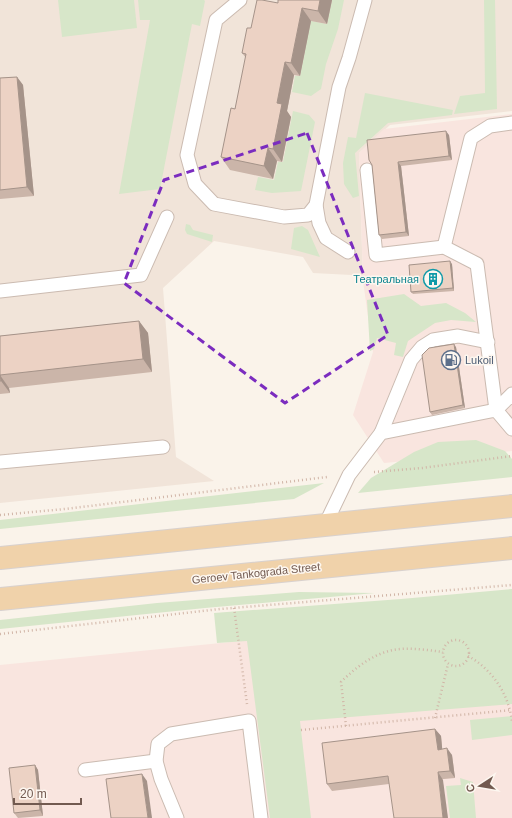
<svg xmlns="http://www.w3.org/2000/svg" width="512" height="818" viewBox="0 0 512 818" font-family="Helvetica,sans-serif">
<style>
.residential{fill:#f1e4d9}
.commercial{fill:#f9e5df}
.green{fill:#d7e6c9}
.lines{fill:none;stroke-linecap:round;stroke-linejoin:round}
.lane-casing{stroke:#cbbbb1;stroke-width:15}
.primary-casing{stroke:#d8d1ce;stroke-width:24}
.path{stroke:#d1b5a7;stroke-width:2.5;stroke-dasharray:1 3;stroke-linecap:butt}
.lane{stroke:#fff;stroke-width:13}
.primary{stroke:#f0d2aa;stroke-width:22}
.wall{fill:#cbb5a9}
.shaded-wall{fill:#a59389}
.building{fill:#ecd2c4;stroke:#a59389}
.marked{fill:none;stroke:#7b2cbf;stroke-width:3;stroke-dasharray:8 5;stroke-linejoin:round}
.labels{text-anchor:middle;stroke-width:3;stroke-linejoin:round;paint-order:stroke}
.culture-label{font-size:11px;fill:#0d838f;stroke:#fdf7f0;text-anchor:end}
.service-label{font-size:11px;fill:#4e5e75;stroke:#fdf7f0;text-anchor:start}
.street-label{font-size:11px;fill:#725a50;stroke:#fdf7f0}
</style>
<rect width="100%" height="100%" fill="#faf3ea"/>
<!-- residential -->
<path class="residential" d="M0,0H512V111L390,125L359,153L363,281L352,275L313,273L303,257L214,241L163,288L176,457L214,481L0,503Z"/>
<!-- commercial -->
<g class="commercial">
<path d="M512,114V451L384,463L353,415L373,352L363,281L359,153L384,129Z"/>
<path d="M512,614V818H0V665Z"/>
</g>
<!-- green -->
<g class="green">
<path d="M58,0H134L137,28L62,37Z"/>
<path d="M138,0H204L205,1L200,26L192,24L160,189L119,194L150,20H140Z"/>
<path d="M332,0H344L338,29L326,64L321,89L311,96L292,92L295,76H300L305,51L300,49L306,20L327,24Z"/>
<path d="M484,0H495L497,109L454,114L460,96L485,93Z"/>
<path d="M365,93L453,110L452,115L388,123L355,153L359,196L353,198L344,184L343,163L348,137L356,138Z"/>
<path d="M293,111L309,115L315,122L301,191L272,193L255,190L258,177L274,180L278,162H283Z"/>
<path d="M186,224L190,225L193,230L213,235L212,242L187,234L185,230Z"/>
<path d="M302,226L308,230L320,257L291,249L294,228Z"/>
<path d="M404,294L421,306L446,303L465,313L476,322L451,320L435,323L408,341L403,357L394,355L396,343L377,338L374,349L370,351L367,300Z"/>
<path d="M476,440L505,451L512,459V477L358,493L371,478L414,452L438,442Z"/>
<path d="M324,483L294,499L0,529V520Z"/>
<path d="M512,589V704L300,721L311,818H270L247,641L217,643L214,613L401,599Z"/>
<path d="M299,592L375,593L205,608L0,629V620L157,603Z"/>
<path d="M512,716V735L472,740L470,720Z"/>
<path d="M460,778L473,782L476,818H450L446,786L461,785Z"/>
</g>
<g class="lines">
<!-- lane casing -->
<g class="lane-casing">
<g id="lane">
<path d="M240,0L216,20L187,155L195,184L214,204L284,217L308,215L316,205L339,87L349,58L365,0"/>
<path d="M367,170L376,255L444,247L477,264L496,410"/>
<path d="M316,205L319,223L326,238L348,252"/>
<path d="M444,247L471,138L490,126L512,123"/>
<path d="M0,291L141,275L167,217"/>
<path d="M496,410L512,394"/>
<path d="M381,433L411,360L422,347L433,340L458,336L488,342"/>
<path d="M0,462L163,447"/>
<path d="M325,525L349,475L381,433L496,410L512,429"/>
<path d="M85,770L156,761"/>
<path d="M177,818L161,779L156,761L158,744L171,734L249,721L261,818"/>
</g>
</g>
<!-- primary casing -->
<g class="primary-casing">
<g id="primary">
<path d="M0,558L512,506"/>
<path d="M0,599L512,548"/>
</g>
</g>
<!-- path -->
<g class="path">
<path d="M374,472L422,468L512,456"/>
<path d="M0,515L65,509L327,477"/>
<path d="M234,608L247,704"/>
<path d="M0,634L220,609L512,585"/>
<circle cx="456" cy="653" r="13"/>
<path d="M468,656C492,669 509,694 512,722"/>
<path d="M435,718L448,664"/>
<path d="M346,726L341,682C355,668 373,654 393,650C409,647 427,650 443,652"/>
<path d="M301,730L512,710"/>
</g>
<!-- lane -->
<use href="#lane" class="lane"/>
<!-- primary -->
<use href="#primary" class="primary"/>
</g>
<!-- wall -->
<g class="wall">
<path d="M332,0L327,24L311,21L300,76L294,75L287,111L291,117L282,162L277,161L273,179L230,170L221,157L235,109L246,58L242,53L251,28L278,3Z"/>
<path d="M17,77L23,85L34,196L0,199V78Z"/>
<path d="M449,135L452,160L401,166L409,236L382,239L379,235L372,165Z"/>
<path d="M452,264L454,291L413,294L411,292Z"/>
<path d="M139,321L148,333L152,372L9,388L10,393L0,394V336Z"/>
<path d="M456,347L465,408L432,415L430,412Z"/>
<path d="M435,729L441,736L442,749L452,755L455,778L389,784L332,791L327,784Z"/>
<path d="M35,765L38,770L43,816L18,818L14,813Z"/>
</g>
<!-- shaded-wall -->
<g class="shaded-wall">
<path d="M320,0H332L327,24L318,11Z"/>
<path d="M302,8L311,21L300,76L291,63Z"/>
<path d="M285,62L294,75L287,111L291,117L282,162L273,149L277,103Z"/>
<path d="M17,77L23,85L34,196L27,187Z"/>
<path d="M446,131L449,135L452,160L449,156Z"/>
<path d="M268,148L277,161L273,179L264,166Z"/>
<path d="M398,162L401,166L409,236L406,232Z"/>
<path d="M450,261L452,264L454,291L453,288Z"/>
<path d="M139,321L148,333L152,372L143,359Z"/>
<path d="M454,344L456,347L465,408L463,405Z"/>
<path d="M0,375L9,388L10,393L1,381Z"/>
<path d="M435,729L441,736L443,757L438,750Z"/>
<path d="M447,748L452,755L455,778L450,771Z"/>
<path d="M35,765L38,770L43,816L40,810Z"/>
<path d="M438,772L443,780L448,818H443Z"/>
<path d="M142,774L147,781L152,818H148Z"/>
</g>
<!-- building -->
<g class="building">
<path d="M257,0H262L278,3V0H320L318,11L302,8L291,63L285,62L277,103L282,104L273,149L268,148L264,166L221,157L231,108L235,109L246,54L242,53L247,28H251Z"/>
<path d="M17,77L27,187L0,190V78Z"/>
<path d="M446,131L449,156L398,162L406,232L379,235L372,165L369,160L367,140Z"/>
<path d="M450,261L453,288L411,292L409,265Z"/>
<path d="M139,321L143,359L0,375L1,381H0V336Z"/>
<path d="M454,344L463,405L430,412L422,355L429,348Z"/>
<path d="M435,729L438,750L447,748L450,771L438,772L443,818H394L388,776L327,784L322,743Z"/>
<path d="M35,765L40,810L14,813L9,768Z"/>
<path d="M142,774L148,818H111L106,779Z"/>
</g>
<!-- marked area -->
<path class="marked" d="M307,133L388,335L285,403L124,283L164,180Z"/>
<!-- icons -->
<defs>
<g id="building-ring" transform="scale(1)"><circle r="9.5" fill="#fdf7f0" stroke="#0f9aa8" stroke-width="1.5"/><path d="M-4-6H4V6H1V3H-1V6H-4ZM-2.5-4.3h1.7v1.8h-1.7ZM.8-4.3h1.7v1.8H.8ZM-2.5-1h1.7V.8h-1.7ZM.8-1h1.7V.8H.8Z" fill="#0f9aa8"/></g>
<g id="fuel-ring" transform="scale(1)"><circle r="9.5" fill="#fdf7f0" stroke="#5c6f8a" stroke-width="1.5"/><path d="M-5.5-6h7V0h2V4h1.3V-2.5L3-4.5l.8-.8L6-3V5H2.5V1h-1V6h-7ZM-4.2-4.7v3.2H.2V-4.7Z" fill="#5c6f8a"/></g>
</defs>
<g fill-rule="evenodd">
<use href="#building-ring" x="433" y="279"/>
<use href="#fuel-ring" x="451" y="360"/>
</g>
<g class="labels">
<!-- culture labels -->
<g class="culture-label">
<text x="419" y="283">Театральная</text>
</g>
<!-- service labels -->
<g class="service-label">
<text x="465" y="364">Lukoil</text>
</g>
<!-- street labels -->
<g class="street-label">
<text transform="translate(256 573) rotate(-6)" y="4">Geroev Tankograda Street</text>
</g>
</g>
<!-- north arrow -->
<g transform="translate(480 786) rotate(258)" stroke="#fdf7f0" stroke-width="3" paint-order="stroke">
<path d="M0-3L7 15L0 10L-7 15Z" fill="#725a50"/>
<text y="-6" font-size="11" font-weight="bold" text-anchor="middle" fill="#725a50">С</text>
</g>
<!-- scale -->
<path d="M14 798v6h67v-6" fill="none" stroke="#725a50" stroke-width="2"/>
<text x="20" y="798" font-size="12" fill="#725a50" stroke="#fdf7f0" stroke-width="3" paint-order="stroke">20 m</text>
</svg>
